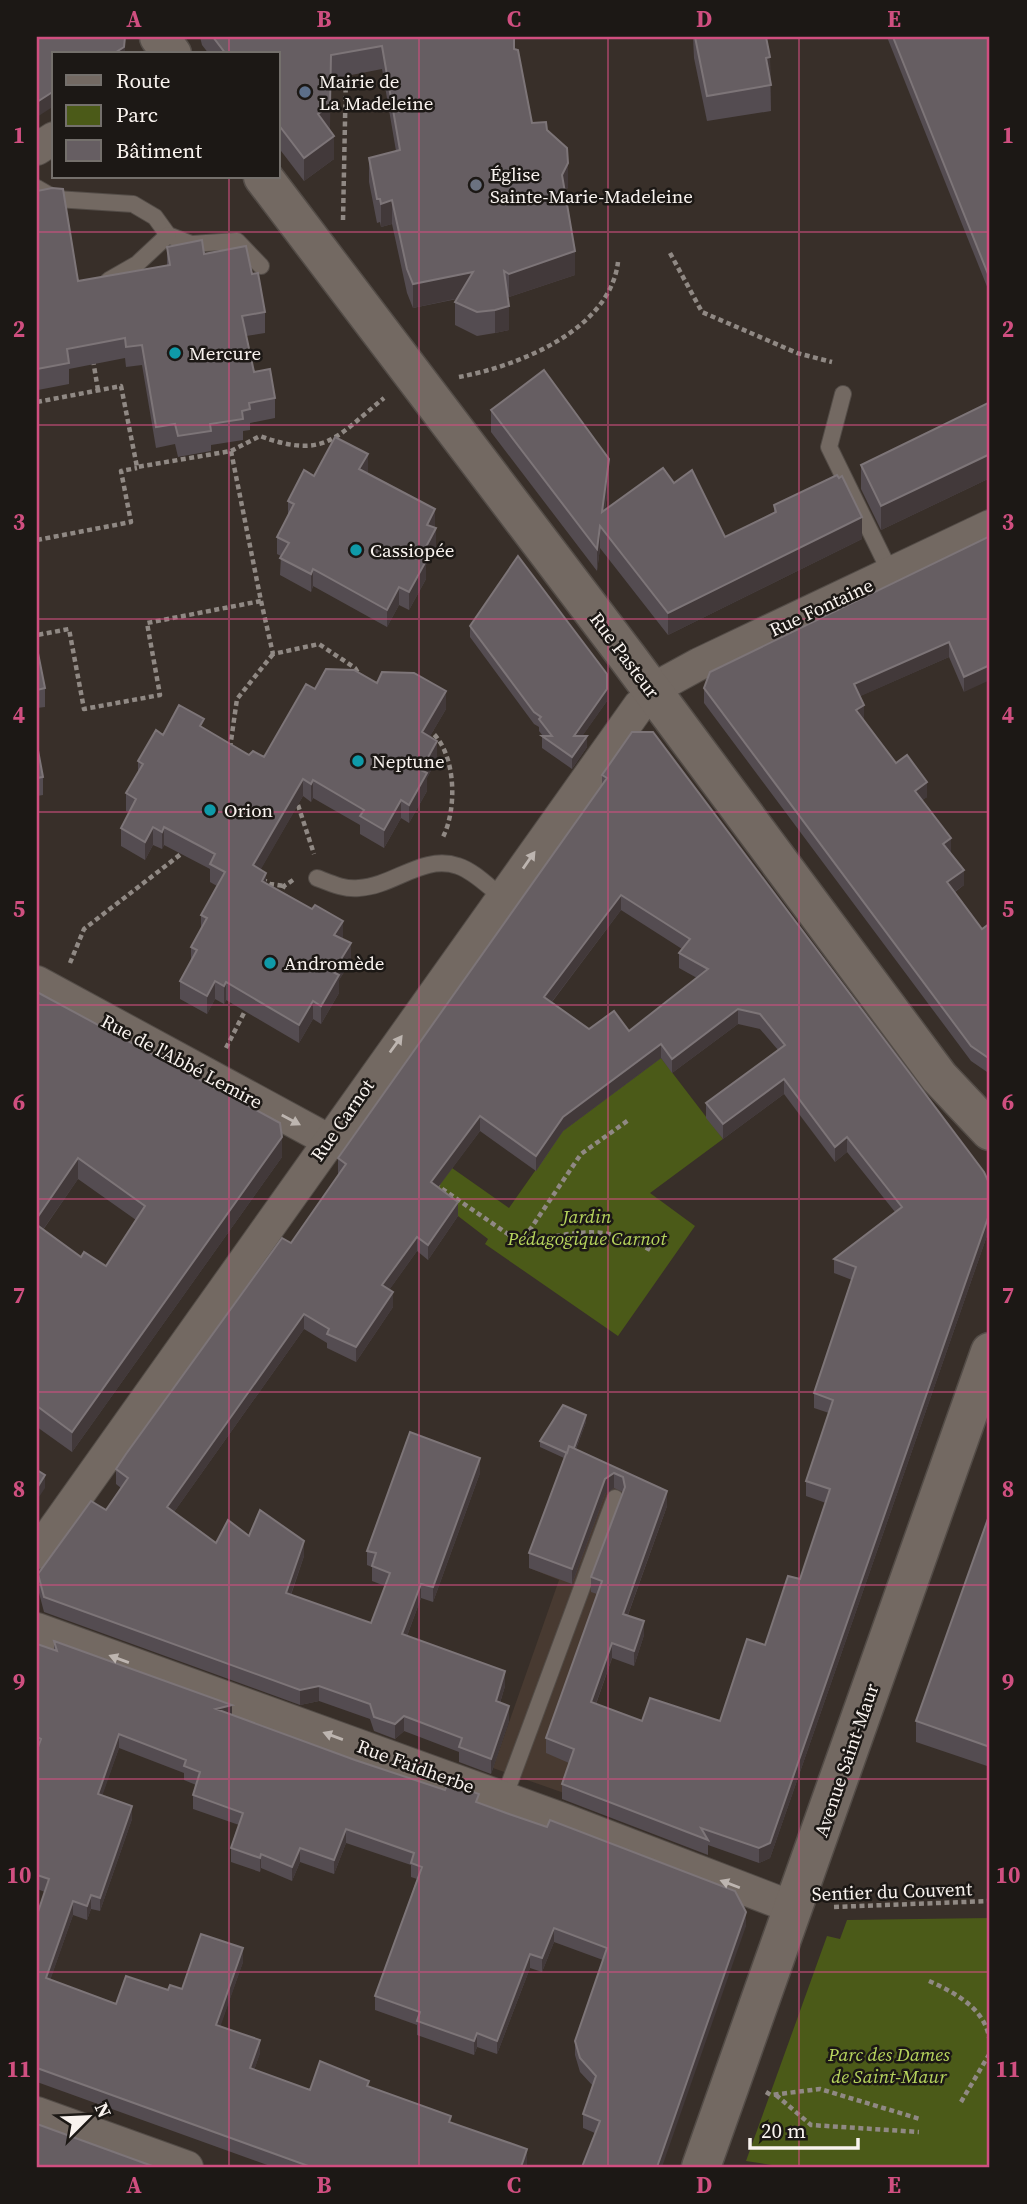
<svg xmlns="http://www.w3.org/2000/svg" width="1027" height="2204" viewBox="0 0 1027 2204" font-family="'Source Serif 4',serif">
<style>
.built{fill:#483a31}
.green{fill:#4b5a18}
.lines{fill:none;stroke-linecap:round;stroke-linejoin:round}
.lane-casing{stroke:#534c47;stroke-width:18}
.street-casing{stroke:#534c47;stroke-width:34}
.secondary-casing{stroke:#534c47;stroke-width:41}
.path{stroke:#908984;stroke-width:4.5;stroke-dasharray:5 3.5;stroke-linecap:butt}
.lane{stroke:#736962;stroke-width:16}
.street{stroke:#736962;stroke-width:32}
.secondary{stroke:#736962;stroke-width:38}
.wall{fill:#544c51;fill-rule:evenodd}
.shaded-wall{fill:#42393a}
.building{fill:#665e62;stroke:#7d7578;stroke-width:2;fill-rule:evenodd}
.oneway{fill:#bdb5b0}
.grid{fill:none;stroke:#d04f80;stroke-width:2;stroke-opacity:0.55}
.service-dot{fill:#5c6f8a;stroke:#1c1815;stroke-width:2.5}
.worship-dot{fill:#6b7280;stroke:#1c1815;stroke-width:2.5}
.culture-dot{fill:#0f9aa8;stroke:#1c1815;stroke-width:2.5}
.labels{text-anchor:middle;stroke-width:5;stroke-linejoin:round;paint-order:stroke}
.poi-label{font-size:19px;fill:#f9f3ef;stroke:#1c1815;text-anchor:start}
.street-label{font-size:19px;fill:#f9f3ef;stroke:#1c1815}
.park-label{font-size:19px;font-style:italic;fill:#b7d55d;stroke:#1c1815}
.neatline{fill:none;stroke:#d04f80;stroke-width:2.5}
.grid-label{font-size:23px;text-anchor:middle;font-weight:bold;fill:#d04f80}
</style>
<rect width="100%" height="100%" fill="#382f29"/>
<!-- built -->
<path class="built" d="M569,1461L667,1506L564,1793L493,1768L559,1580L529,1568Z"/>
<!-- green -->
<g class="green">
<path d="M661,1058L723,1139L650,1193L695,1226L618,1336L485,1244L488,1239L458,1216L378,1116L509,1208L563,1131Z"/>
<path d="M990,1918V2167H784L746,2161L827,1936L840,1939L847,1920Z"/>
</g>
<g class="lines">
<!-- lane casing -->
<g class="lane-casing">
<g id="lane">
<path d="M37,188L56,199L133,204L155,217L168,235L191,244L237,241L261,266"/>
<path d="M109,280L137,264L168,235"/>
<path d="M843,394L829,447L891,574"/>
<path d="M317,878C330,883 345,890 359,888C394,886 423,854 458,866C474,871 490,888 503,898"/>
<path d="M504,1798L615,1498"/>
</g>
</g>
<!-- street casing -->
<g class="street-casing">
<g id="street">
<path d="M37,149L54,138"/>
<path d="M37,982L328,1140"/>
<path d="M37,1553L639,706L666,682L699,664L990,526"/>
<path d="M37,1629L565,1820L794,1908"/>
<path d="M37,2113L187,2167"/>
</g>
</g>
<!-- secondary casing -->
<g class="secondary-casing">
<g id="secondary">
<path d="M159,37L172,54"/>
<path d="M263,177L628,658L939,1077L990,1131"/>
<path d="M701,2167L990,1352"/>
</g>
</g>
<!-- path -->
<g class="path">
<path d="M343,220L346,72"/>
<path d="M670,253L702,312L797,353L832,362"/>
<path d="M93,360L98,390"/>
<path d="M459,377C518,366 610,330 618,262"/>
<path d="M37,402L121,386L137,467L231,451L261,601L147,623L160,695L84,709L69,629L37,635"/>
<path d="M231,451L260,436C325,460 336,437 384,398"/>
<path d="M37,540L131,522L121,471L137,468"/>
<path d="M261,601L273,654L319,644L355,668L360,676"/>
<path d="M428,729C456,749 458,807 443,837"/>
<path d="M230,748L237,699L273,654"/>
<path d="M298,805L314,854"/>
<path d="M262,879L270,884L284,886"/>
<path d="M279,896L284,886L293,880"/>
<path d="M70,963L84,929L181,854"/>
<path d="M226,1048L245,1011"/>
<path d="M435,1184L521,1243L581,1154L630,1119"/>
<path d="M522,1243C574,1233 604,1222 652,1251"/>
<path d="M834,1907L990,1901"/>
<path d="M929,1981C958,1994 989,2011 990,2046"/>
<path d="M766,2092L771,2095L820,2089L920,2119"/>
<path d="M776,2095L811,2125L919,2132"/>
<path d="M961,2102L990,2053"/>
</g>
<!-- lane -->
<use href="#lane" class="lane"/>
<!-- street -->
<use href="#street" class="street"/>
<!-- secondary -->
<use href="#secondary" class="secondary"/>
</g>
<!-- wall -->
<g class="wall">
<path d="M200,37H514V49L532,123L547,130L568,187L565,193L575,275L509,297L508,296L509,330L495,333L477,336L455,325V302L457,299L413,308L407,293L392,224L381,227L380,222L377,223L369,182V158L396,151L382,69L331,79L329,129L334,159L304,181L278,147V54H209L202,45Z"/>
<path d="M693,37H766L770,57L771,111L707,121L694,58Z"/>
<path d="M887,37H990V294Z"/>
<path d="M37,191L78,281L167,265V247L204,254L252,274L265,312V333L246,336L254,372L275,398V418L250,423V430L243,431V440L211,445V451L178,457L175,444L156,448L142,365L126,367L125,358L69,369V384L38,390V397H37Z"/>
<path d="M990,402V478L881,530L861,489V465Z"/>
<path d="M491,410L609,481L605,510L674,483L725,537L774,514V505L862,539L668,635L600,548L597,571L491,432Z"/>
<path d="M368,471L367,473L434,527L436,546L426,565V579L409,610L399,605L387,627L313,586L311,592L280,575L281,556L277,554V537L288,516V501L314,476Z"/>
<path d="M990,536L964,692L949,657L860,696L864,720L896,763L927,797L922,800L951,853L964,885L955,892L982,929L990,925V1074L971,1061L704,703V688Z"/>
<path d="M470,626L607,674V701L582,736L587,747L572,769L542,748V736H543L539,731V727L534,724L470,637Z"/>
<path d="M37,653L45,688V707L37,708Z"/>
<path d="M377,683L446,709L430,736L437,759L427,778V791L409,823L401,818L384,848L360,834V825L313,798L311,802L303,796L260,870L266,883L343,939L351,961L339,980V993L321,1024L313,1019L299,1043L226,1000L224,1004L215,999L207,1014L180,999V981L191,961V947L201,929V915L217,886L210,882V869L164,845L162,849L153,845L145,860L121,846V828L129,812L126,811V793L138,773V761L163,735L204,728L249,755L264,757L315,689Z"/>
<path d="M632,732L990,1185V1227L770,1858L759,1863L708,1845V1855L562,1799V1784L569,1763L546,1753V1738L597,1594L591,1592V1577L623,1492L614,1488L605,1494L572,1584L529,1568V1553L564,1458L540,1447V1441L586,1422L576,1449L667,1491V1506L628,1615L644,1635L634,1666L612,1658L596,1704L642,1721H720L765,1645L800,1579L826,1503L806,1496V1481L829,1413L814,1408V1393L852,1280L834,1273V1259L895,1212L847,1152L835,1162L784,1094L723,1139L706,1118V1103L778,1050L760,1029L738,1024L672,1073L661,1058L563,1131L536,1171L480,1131L438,1187L458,1216L428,1260L417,1251L389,1290L393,1307L356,1362L327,1348V1343L304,1329L174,1512L216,1543L249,1536L304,1556L291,1595L371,1623L385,1586L372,1581V1567L367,1565V1551L480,1473L433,1602L421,1598L407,1636L505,1686L500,1703L509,1721L491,1774L459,1762V1752L404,1731L395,1739L374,1731L370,1719L319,1701L300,1705L44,1612L38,1589V1574L106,1510L121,1488L116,1484V1469L291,1243L339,1174L338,1173V1158L602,785V775ZM621,910L682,949L679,953V968L697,978L629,1031L589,1029L552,1002Z"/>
<path d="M37,745L43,777V795L37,796Z"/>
<path d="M37,992L282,1157L72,1452L37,1427ZM78,1179L136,1220L106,1266L81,1257L43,1230Z"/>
<path d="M990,1513V1767L916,1742V1721Z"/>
<path d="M54,1641L232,1715L355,1760L479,1803L746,1926L595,2133L583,2128V2114L593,2086L580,2072L575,2055V2041L603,1960L554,1942L542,1972L530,1968L497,2054L477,2047L474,2055L417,2035V2025L375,2010V1996L417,1879L411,1877V1865L346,1843L334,1874L300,1862L292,1881L261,1868L260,1872L231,1862V1848L239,1825L193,1809V1795L196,1785L184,1780V1773L119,1748L102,1795L132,1819L100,1911L91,1909L87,1920L73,1915L50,1980L116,2004L168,1990L182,1989L243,1962L220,2026L260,2053L254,2070L310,2090L369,2086L451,2123L527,2163L526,2167H273L37,2082V1915L45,1892L37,1889V1644L54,1650Z"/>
</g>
<!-- shaded-wall -->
<g class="shaded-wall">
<path d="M125,37V54H113Z"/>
<path d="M331,55L330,129L318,138V114Z"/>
<path d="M770,57V83L766,58Z"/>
<path d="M54,91V106L37,117V102Z"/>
<path d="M334,136V159L304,181V158Z"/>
<path d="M568,163V187L562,199V175Z"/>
<path d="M392,200V224L381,227V204Z"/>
<path d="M575,251V275L509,297V274Z"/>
<path d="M473,272V295L413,308V284Z"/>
<path d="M509,306V330L495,333V310Z"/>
<path d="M368,454V471L359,487V469Z"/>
<path d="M990,454V478L881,530V506Z"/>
<path d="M609,459V481L602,529V512Z"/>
<path d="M435,509V527L427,542V525Z"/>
<path d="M862,517V539L668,635V613Z"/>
<path d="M600,526V548L597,571V549Z"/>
<path d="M436,528V546L426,565V579L409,610V592L420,558Z"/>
<path d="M313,569V586L311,592V574Z"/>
<path d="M399,587V605L387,627V610Z"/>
<path d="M949,642V657L854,699V684Z"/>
<path d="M990,665V680L964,692V677Z"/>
<path d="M607,689V701L574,748V736Z"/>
<path d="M446,691V709L422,750V732Z"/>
<path d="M864,705V720L856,725V710Z"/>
<path d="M587,736V747L572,769V757Z"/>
<path d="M437,741V759L427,778V791L409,823V805L421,770Z"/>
<path d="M303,779V796L253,883V865Z"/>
<path d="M313,780V798L311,802V784Z"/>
<path d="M927,782V797L915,806V791Z"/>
<path d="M401,800V818L384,848V830Z"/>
<path d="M153,827V845L145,860V842Z"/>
<path d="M164,827V845L162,849V832Z"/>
<path d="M951,838V853L943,859V844Z"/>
<path d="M964,870V885L947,897V882Z"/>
<path d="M266,873V891L262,881Z"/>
<path d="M621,895V910L544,1012V997Z"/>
<path d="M343,921V939L334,935Z"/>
<path d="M351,943V961L339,980V993L321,1024V1006L333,972Z"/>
<path d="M215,981V999L207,1014V996Z"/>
<path d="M226,982V1000L224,1004V986Z"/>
<path d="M313,1001V1019L299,1043V1025Z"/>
<path d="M738,1009V1024L672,1073V1059Z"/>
<path d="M661,1044V1058L563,1131L536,1171V1156L563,1117Z"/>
<path d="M784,1079V1094L723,1139V1124Z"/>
<path d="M480,1116V1131L431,1197V1182Z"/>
<path d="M282,1137V1157L72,1452V1432Z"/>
<path d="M847,1137V1152L835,1162V1147Z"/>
<path d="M78,1158V1179L37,1238V1218Z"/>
<path d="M458,1202V1216L428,1260V1245Z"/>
<path d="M990,1212V1227L770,1858L759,1863V1848Z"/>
<path d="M417,1237V1251L382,1300V1285Z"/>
<path d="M393,1292V1307L356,1362V1347Z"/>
<path d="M304,1314V1329L167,1522V1507Z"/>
<path d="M586,1415V1422L571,1461V1455Z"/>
<path d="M480,1458V1473L433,1602V1587Z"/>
<path d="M614,1473V1488L605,1494L572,1584V1569L605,1479Z"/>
<path d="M45,1475V1488L37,1500V1488Z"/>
<path d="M667,1491V1506L623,1628V1614Z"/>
<path d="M304,1541V1556L286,1608V1593Z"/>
<path d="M421,1584V1598L402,1649V1634Z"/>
<path d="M644,1621V1635L634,1666V1651Z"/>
<path d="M612,1643V1658L591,1717V1702Z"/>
<path d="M505,1671V1686L496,1716V1701Z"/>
<path d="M319,1686V1701L300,1705V1690Z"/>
<path d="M232,1705V1719L216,1709Z"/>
<path d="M509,1706V1721L491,1774V1759Z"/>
<path d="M404,1716V1731L395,1739V1724Z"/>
<path d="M119,1734V1748L98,1808V1794Z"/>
<path d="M132,1806V1819L100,1911V1898Z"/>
<path d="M346,1829V1843L334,1874V1860Z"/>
<path d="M300,1848V1862L292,1881V1867Z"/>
<path d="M261,1854V1868L260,1872V1858Z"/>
<path d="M91,1895V1909L87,1920V1906Z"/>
<path d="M73,1901V1915L46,1992V1978Z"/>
<path d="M746,1912V1926L662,2167H657Z"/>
<path d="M554,1928V1942L542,1972V1958Z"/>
<path d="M243,1948V1962L216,2039V2025Z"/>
<path d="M530,1954V1968L497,2054V2041Z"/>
<path d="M477,2033V2047L474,2055V2041Z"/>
<path d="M260,2040V2053L250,2082V2068Z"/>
<path d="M527,2149V2163L526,2167H521Z"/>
</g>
<!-- building -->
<g class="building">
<path d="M37,37H125L124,47L113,54H54V91L37,102Z"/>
<path d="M213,37H514V49L518,50L532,123L546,122L547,130L567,148L568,163L562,175L575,251L509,274L504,271L509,306L495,310L477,312L455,302L473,272L413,284L407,269L392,200L381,204L380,199H377L369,158L400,150L382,46L331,55L330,105L318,114L334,136L304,158L278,124V54H226Z"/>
<path d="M695,37H766L770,57L766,58L771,85L707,96Z"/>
<path d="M893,37H990V279Z"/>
<path d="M52,188L63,189L78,281L170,265L167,247L202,240L204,254L246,246L252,274L258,273L265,312L242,316L254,372L270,369L275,398L249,403L250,409L242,411L243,419L210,424L211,431L178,436L175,424L156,427L142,345L126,347L125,338L67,349L69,363L37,369V191Z"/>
<path d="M544,370L609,459L602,512L663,468L674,483L692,470L725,537L776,512L774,505L837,475L839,478L842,476L862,517L668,613L600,526L597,549L491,410Z"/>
<path d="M990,402V454L881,506L861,465Z"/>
<path d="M335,437L368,454L359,469L435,509L427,525L436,528L420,558L426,561L409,592L399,587L387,610L313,569L311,574L280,558L289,543L277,537L294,504L288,501L304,470L314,476Z"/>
<path d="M990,536V665L964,677L949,642L854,684L864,705L856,710L896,763L907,755L927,782L915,791L951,838L943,844L964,870L947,882L982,929L989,924L990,925V1059L971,1046L704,688L710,672Z"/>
<path d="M518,556L607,674V689L574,736H587L572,757L542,736H552L539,719L541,717L534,712L470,626Z"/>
<path d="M37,653H38L45,688L37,690Z"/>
<path d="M326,669L354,670L377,683L382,672L414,673L446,691L422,732L437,741L421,770L427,773L409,805L401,800L384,830L360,816L364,810L313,780L311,784L303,779L253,865L266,873L262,881L312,909L315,905L343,921L334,935L351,943L333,972L339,975L321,1006L313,1001L299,1025L226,982L224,986L215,981L207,996L180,981L197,950L191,947L207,918L201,915L225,872L210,864L215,854L164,827L162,832L153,827L145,842L121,828L136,799L126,793L143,764L138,761L156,730L163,735L179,705L204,719L200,726L249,755L253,751L264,757L306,684L315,689Z"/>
<path d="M632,732H653L984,1172L990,1185V1212L770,1843L759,1848L701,1828L708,1840L562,1784L574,1749L546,1738L602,1581L591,1577L625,1487L623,1477L614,1473L605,1479L572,1569L529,1553L569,1446L667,1491L623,1614L644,1621L634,1651L612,1643L591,1702L642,1721L650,1698L720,1721L747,1639L765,1645L788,1576L800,1579L830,1489L806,1481L833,1400L814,1393L856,1267L834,1259L902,1207L847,1137L835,1147L784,1079L723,1124L706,1103L785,1045L760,1014L738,1009L672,1059L661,1044L563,1117L536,1156L480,1116L431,1182L458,1202L428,1245L417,1237L382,1285L393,1292L356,1347L327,1334L329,1329L304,1314L167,1507L216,1543L228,1520L249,1536L260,1510L304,1541L286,1593L371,1623L390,1573L372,1566L376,1553L367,1551L410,1432L480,1458L433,1587L421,1584L402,1634L505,1671L496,1701L509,1706L491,1759L459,1747L462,1738L404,1716L395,1724L374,1717L370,1704L319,1686L300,1690L44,1597L38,1574L91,1501L106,1510L128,1478L116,1469L126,1454L282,1238L291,1243L346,1164L338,1158L607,778L602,775ZM621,895L690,939L679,953L708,969L629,1031L614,1011L589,1029L544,997Z"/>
<path d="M37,745L43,777L37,778Z"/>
<path d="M37,992L280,1123L282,1137L72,1432L37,1406V1225L81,1257L84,1252L106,1266L145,1206L78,1158L37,1218Z"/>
<path d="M563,1405L586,1415L574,1448L569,1446L567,1453L540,1441Z"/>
<path d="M37,1470L45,1475L37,1488Z"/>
<path d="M990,1513V1747L916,1721Z"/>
<path d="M54,1641L232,1705L216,1709L355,1760L445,1790L448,1783L479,1794L476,1802L509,1814L547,1827L550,1820L735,1891L746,1912L657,2167H582L600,2121L583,2114L596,2076L580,2058L575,2041L607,1948L554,1928L542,1958L530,1954L497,2041L477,2033L474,2041L417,2021L420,2012L375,1996L422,1867L411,1863L414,1853L346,1829L334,1860L300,1848L292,1867L261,1854L260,1858L231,1848L243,1813L193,1795L200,1772L184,1766L186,1760L119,1734L98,1794L132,1806L100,1898L91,1895L87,1906L73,1901L46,1978L116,2004L126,1976L168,1990L170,1985L182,1989L201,1934L243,1948L216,2025L260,2040L250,2068L310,2090L320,2061L369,2081L367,2086L451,2116L449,2122L527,2149L521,2167H311L37,2068V1915L49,1879L37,1875V1750L41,1739L37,1737V1644L57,1651Z"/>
<path d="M37,2124L155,2167H37Z"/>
</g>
<!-- one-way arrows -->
<defs><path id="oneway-solid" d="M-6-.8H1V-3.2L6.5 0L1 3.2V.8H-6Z" transform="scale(1.75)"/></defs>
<g class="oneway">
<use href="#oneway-solid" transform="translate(529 860) rotate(-55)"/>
<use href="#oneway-solid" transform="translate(396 1044) rotate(-54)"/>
<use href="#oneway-solid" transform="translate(291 1120) rotate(28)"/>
<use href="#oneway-solid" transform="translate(119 1659) rotate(-160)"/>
<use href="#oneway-solid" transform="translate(333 1736) rotate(-160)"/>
<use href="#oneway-solid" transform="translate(730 1884) rotate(-159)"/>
</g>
<!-- grid -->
<path class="grid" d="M229,37V54M419,37V2167M608,37V2167M799,37V2167M229,177V2167M37,232H990M37,425H990M37,619H990M37,812H990M37,1005H990M37,1199H990M37,1392H990M37,1585H990M37,1779H990M37,1972H990"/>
<!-- markers -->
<circle class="service-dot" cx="305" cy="92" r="7"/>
<circle class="worship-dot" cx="476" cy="185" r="7"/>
<g class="culture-dot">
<circle cx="175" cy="353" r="7"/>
<circle cx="356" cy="550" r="7"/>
<circle cx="358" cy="761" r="7"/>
<circle cx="210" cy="810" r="7"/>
<circle cx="270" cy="963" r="7"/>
</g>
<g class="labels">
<!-- poi labels -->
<g class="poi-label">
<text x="319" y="88">Mairie de<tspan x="319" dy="22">La Madeleine</tspan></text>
<text x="490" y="181">Église<tspan x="490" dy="22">Sainte-Marie-Madeleine</tspan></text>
<text x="189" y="360">Mercure</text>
<text x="370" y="557">Cassiopée</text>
<text x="372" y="768">Neptune</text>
<text x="224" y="817">Orion</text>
<text x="284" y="970">Andromède</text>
</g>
<!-- street labels -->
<g class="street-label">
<text transform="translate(821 607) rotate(-25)" y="7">Rue Fontaine</text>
<text transform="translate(625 655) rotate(53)" y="7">Rue Pasteur</text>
<text transform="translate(182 1061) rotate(28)" y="7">Rue de l'Abbé Lemire</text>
<text transform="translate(342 1120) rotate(-55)" y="7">Rue Carnot</text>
<text transform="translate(846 1760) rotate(-71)" y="7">Avenue Saint-Maur</text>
<text transform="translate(416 1766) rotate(20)" y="7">Rue Faidherbe</text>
<text transform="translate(892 1891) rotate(-2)" y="7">Sentier du Couvent</text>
</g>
<!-- park labels -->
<g class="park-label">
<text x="587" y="1223">Jardin<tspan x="587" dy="22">Pédagogique Carnot</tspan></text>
<text x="889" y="2061">Parc des Dames<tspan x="889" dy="22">de Saint-Maur</tspan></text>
</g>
</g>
<!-- border -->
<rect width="1027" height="2204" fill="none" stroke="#1c1815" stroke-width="77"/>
<!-- legend -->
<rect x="52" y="52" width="228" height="126" fill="#1c1815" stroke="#74706c" stroke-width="2"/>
<rect x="66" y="75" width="35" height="10" fill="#736962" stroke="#74706c" stroke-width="2"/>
<text x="116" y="88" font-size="21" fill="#f9f3ef">Route</text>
<rect x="66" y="105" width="35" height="21" fill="#4b5a18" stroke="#74706c" stroke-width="2"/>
<text x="116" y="122" font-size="21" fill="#f9f3ef">Parc</text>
<rect x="66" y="140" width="35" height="21" fill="#665e62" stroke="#74706c" stroke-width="2"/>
<text x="116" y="158" font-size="21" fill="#f9f3ef">Bâtiment</text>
<!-- north arrow -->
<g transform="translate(88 2117) rotate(66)" stroke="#1c1815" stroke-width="5" paint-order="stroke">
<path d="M0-5L12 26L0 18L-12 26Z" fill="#f9f3ef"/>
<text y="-10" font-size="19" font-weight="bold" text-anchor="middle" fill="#f9f3ef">N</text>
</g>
<!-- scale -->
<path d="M750 2138v10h108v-10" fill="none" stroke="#f9f3ef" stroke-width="3.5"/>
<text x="761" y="2138" font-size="21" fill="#f9f3ef" stroke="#1c1815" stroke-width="5" paint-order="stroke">20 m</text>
<rect x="38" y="38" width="950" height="2128" class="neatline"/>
<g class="grid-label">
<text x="134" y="27">A</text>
<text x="324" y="27">B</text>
<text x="514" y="27">C</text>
<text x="704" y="27">D</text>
<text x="894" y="27">E</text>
<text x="19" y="143">1</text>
<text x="1008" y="143">1</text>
<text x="19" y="337">2</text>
<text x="1008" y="337">2</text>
<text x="19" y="530">3</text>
<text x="1008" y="530">3</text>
<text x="19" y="723">4</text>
<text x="1008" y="723">4</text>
<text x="19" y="917">5</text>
<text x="1008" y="917">5</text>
<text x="19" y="1110">6</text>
<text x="1008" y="1110">6</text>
<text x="19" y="1303">7</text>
<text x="1008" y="1303">7</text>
<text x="19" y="1497">8</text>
<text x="1008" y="1497">8</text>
<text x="19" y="1690">9</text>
<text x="1008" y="1690">9</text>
<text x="19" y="1883">10</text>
<text x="1008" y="1883">10</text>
<text x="19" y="2077">11</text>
<text x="1008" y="2077">11</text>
<text x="134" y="2193">A</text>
<text x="324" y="2193">B</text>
<text x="514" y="2193">C</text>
<text x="704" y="2193">D</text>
<text x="894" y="2193">E</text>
</g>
</svg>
